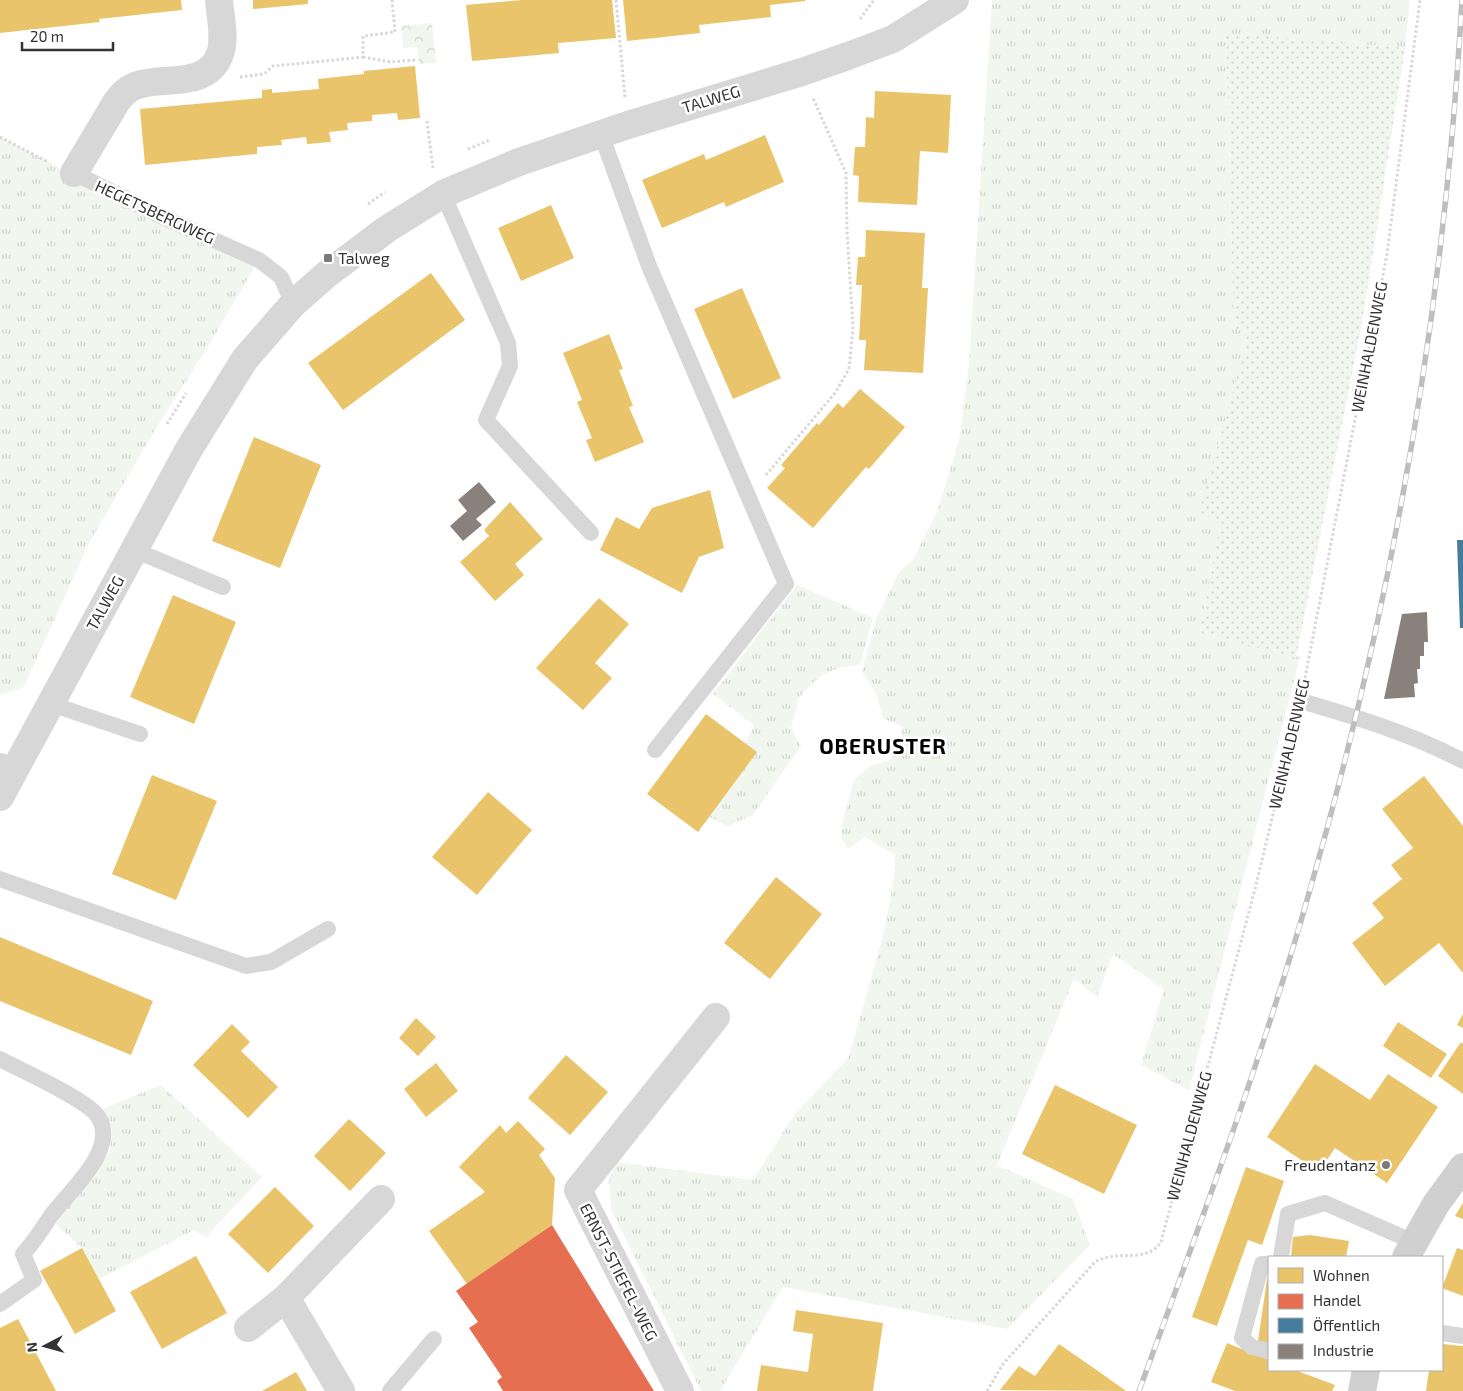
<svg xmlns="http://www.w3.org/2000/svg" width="1463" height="1391" viewBox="0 0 1463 1391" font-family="'Exo 2',sans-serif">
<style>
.grass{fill:url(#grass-tufts)}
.forest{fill:url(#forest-crowns)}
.garden{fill:url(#garden-dots)}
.homes{fill:#e9c46a}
.shops{fill:#e76f51}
.public{fill:#457b9d}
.industry{fill:#8a817c}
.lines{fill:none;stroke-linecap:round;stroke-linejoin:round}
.path{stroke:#d7d7d7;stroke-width:3;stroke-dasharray:2.5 2.5;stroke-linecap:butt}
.service{stroke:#d7d7d7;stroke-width:16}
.minor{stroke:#d7d7d7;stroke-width:28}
.secondary{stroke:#d0d0d0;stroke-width:28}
.rail-casing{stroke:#bebebe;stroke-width:5.5}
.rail{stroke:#fff;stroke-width:4;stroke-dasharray:11;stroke-linecap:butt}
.poi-dot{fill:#7a7a7a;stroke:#fff;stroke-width:2}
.labels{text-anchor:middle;stroke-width:5;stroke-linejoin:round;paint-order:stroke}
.street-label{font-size:16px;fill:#333;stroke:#fff}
.poi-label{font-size:16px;fill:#333;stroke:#fff;text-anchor:start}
.district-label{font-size:21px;font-weight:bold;letter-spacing:1px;fill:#000;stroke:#fff}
</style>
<defs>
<pattern id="grass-tufts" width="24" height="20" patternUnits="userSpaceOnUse" patternTransform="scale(1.25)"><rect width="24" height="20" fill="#f1f7ee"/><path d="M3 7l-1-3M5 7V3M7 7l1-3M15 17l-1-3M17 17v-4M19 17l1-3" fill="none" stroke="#cfd4cd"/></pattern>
<pattern id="forest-crowns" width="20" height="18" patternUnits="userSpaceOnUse" patternTransform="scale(1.25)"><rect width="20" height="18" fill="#f1f7ee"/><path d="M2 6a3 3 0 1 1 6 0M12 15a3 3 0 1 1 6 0" fill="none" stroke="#cfd4cd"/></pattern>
<pattern id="garden-dots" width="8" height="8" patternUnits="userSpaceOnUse" patternTransform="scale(1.25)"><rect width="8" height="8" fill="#f1f7ee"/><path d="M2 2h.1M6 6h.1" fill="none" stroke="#cfd4cd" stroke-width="1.8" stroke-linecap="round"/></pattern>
</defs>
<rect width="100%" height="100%" fill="#fff"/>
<!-- grass -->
<g class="grass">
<path d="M992,0H1410L1405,48L1226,34L1234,328L1248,333L1220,525L1200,632L1300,657L1189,1090L1141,1065L1164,989L1113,954L1097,997L1074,979L997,1165L1073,1199L1090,1245L1007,1329L783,1287L720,1391H701L611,1210L609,1178L617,1162L753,1180L795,1114L849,1057L884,932L895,872V855L865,837L848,849L841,838L842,823L854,780L870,766L890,760L898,747L903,727L883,718L877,695L862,672L876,619L899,572L912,561L938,510L960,436L969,363Z"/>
<path d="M0,137L52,164L259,260L212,340L155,430L88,545L24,687L0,695Z"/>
<path d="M797,585L873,618L860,665C826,668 819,675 797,700V707L791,728L801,746L753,815L728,826L709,817L754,725L713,694Z"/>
<path d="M161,1085L262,1177L206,1237L194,1230L99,1279L82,1248L55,1223L110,1152L112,1129L102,1109Z"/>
</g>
<!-- forest -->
<path class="forest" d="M432,23L436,63L419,64L417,47L403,48L401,26Z"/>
<!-- garden -->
<path class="garden" d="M1226,33L1405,48L1362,323L1296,658L1200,632L1220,525L1199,511L1242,360L1248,333L1234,328Z"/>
<!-- homes -->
<g class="homes">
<path d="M0,0H181L182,10L99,19L100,22L0,33Z"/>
<path d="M253,0H308V4L253,9Z"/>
<path d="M522,0H612L616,38L558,43L559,53L472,61L466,5Z"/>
<path d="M623,0H805V1L770,5L771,17L699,25L700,33L627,41Z"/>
<path d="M415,66L420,118L398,120L397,113L372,115V121L347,123L348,130L329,132L331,142L307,144L306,137L281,140L282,145L257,147V154L145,165L140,109L262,98V90L272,89V93L319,89L318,79L364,74V71Z"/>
<path d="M875,91L951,95L948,153L920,151L917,205L858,202L859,176L853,175L855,147H865L866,117L874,118Z"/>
<path d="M765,135L784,182L726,207L724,202L662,228L642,180L704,154L706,160Z"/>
<path d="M551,205L574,258L521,281L498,228Z"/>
<path d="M866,230L925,233L922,288H928L923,373L864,370L866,340H859L862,285H856L858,257H865Z"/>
<path d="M431,273L465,320L343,410L308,363Z"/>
<path d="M742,288L781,378L733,399L694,309Z"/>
<path d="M609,334L623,369L619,370L633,406L629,407L644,442L595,462L586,440L592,438L577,402L582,400L563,353Z"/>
<path d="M860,389L905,427L869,469L866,467L813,528L767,488L785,468L781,465L817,423L819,425L838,403L843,408Z"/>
<path d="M254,437L321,465L280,568L212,541Z"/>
<path d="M710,490L724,548L699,557L682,593L600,550L616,517L639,529L652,508Z"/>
<path d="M510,502L543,539L515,564L524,575L495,601L460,562L489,536L484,530Z"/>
<path d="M173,595L236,622L194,724L130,697Z"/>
<path d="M599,598L629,624L595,663L612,678L583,710L536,668Z"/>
<path d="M706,714L757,752L698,832L647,794Z"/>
<path d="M152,775L217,801L176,900L112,874Z"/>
<path d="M1424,776L1463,826V973L1439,943L1385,986L1352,943L1384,918L1372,903L1402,879L1391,865L1413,848L1382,809Z"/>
<path d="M488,792L532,830L477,895L432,857Z"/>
<path d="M776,877L822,914L770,979L724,943Z"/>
<path d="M0,937L153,1001L131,1055L0,1001Z"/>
<path d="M1463,1014V1028L1457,1025Z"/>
<path d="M416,1018L436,1037L418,1056L399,1038Z"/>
<path d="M1398,1022L1447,1054L1431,1078L1383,1046Z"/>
<path d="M232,1024L250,1042L241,1051L278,1087L248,1118L193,1065Z"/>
<path d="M1461,1042L1463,1044V1094L1438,1076Z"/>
<path d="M566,1055L608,1092L570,1135L528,1098Z"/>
<path d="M436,1063L458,1091L426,1117L404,1089Z"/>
<path d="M1315,1064L1370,1100L1388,1074L1438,1107L1387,1183L1335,1148L1319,1172L1267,1137Z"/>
<path d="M1055,1085L1137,1125L1104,1194L1022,1154Z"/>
<path d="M349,1119L386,1153L350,1191L314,1156Z"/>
<path d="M518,1121L545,1149L539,1155L555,1178L552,1225L467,1284L429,1231L485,1192L459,1167L500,1125L506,1133Z"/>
<path d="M1246,1167L1284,1181L1262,1245L1248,1240L1217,1326L1192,1317Z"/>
<path d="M275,1187L314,1226L268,1273L228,1234Z"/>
<path d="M1463,1203V1219L1455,1216Z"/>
<path d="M1310,1235L1349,1241L1346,1257H1291L1293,1237Z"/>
<path d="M82,1248L116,1311L75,1334L40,1271Z"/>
<path d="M1457,1248L1463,1250V1296L1442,1288Z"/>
<path d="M196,1256L227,1313L162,1349L130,1292Z"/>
<path d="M1267,1279L1269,1280V1343L1258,1341Z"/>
<path d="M796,1310L883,1323L873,1391H757L761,1365L808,1372L813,1334L793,1331Z"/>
<path d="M18,1319L56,1391H0V1328Z"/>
<path d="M1227,1343L1269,1360V1370H1295L1335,1385L1332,1391H1235L1211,1382Z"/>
<path d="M1059,1344L1098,1371L1126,1391L1000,1390L1019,1366L1035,1376Z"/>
<path d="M1442,1344L1463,1346V1391H1426L1429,1370H1442Z"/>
<path d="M296,1372L307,1391H262Z"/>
</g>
<!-- shops -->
<path class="shops" d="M552,1225L654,1391H503L497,1381L502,1377L469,1328L478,1322L456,1291Z"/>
<!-- public -->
<path class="public" d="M1457,540H1463V628H1460Z"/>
<!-- industry -->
<g class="industry">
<path d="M479,482L496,502L476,519L482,525L463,541L450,526L467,511L458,500Z"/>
<path d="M1427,612L1428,642H1424V656H1420V669H1417L1418,683L1414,684L1415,697L1384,699L1402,614Z"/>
</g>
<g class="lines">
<!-- path -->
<g class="path">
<path d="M616,0L625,97"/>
<path d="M860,19L874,0"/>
<path d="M363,57L390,62L415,60"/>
<path d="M240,77L264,74L273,66L363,57V36L395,32L392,0"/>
<path d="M427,121L433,168"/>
<path d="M0,137L48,162"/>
<path d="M468,149L490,140"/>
<path d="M368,204L385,192"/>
<path d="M167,424L186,393"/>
<path d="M766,475L835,393L849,369L853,328L847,231L846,173L813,98"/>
<path d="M1305,678L1387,254L1420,0"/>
<path d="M987,1391L1003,1364L1094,1263C1114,1248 1146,1265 1161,1242L1255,889L1295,723"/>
</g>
<!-- service -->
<g class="service">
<path d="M601,134L649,266L786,584L655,750"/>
<path d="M74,173L167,219L259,260L281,277L293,304"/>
<path d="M443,194L508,343L510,366L486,420L591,533"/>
<path d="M134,550L223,587"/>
<path d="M1301,701C1356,717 1412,734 1463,761"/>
<path d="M51,704L140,734"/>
<path d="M0,761L17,765"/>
<path d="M0,879L246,966L271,962L328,929"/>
<path d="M0,1059C21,1070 83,1098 96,1114C123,1147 67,1193 50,1217C41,1231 34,1242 23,1254L34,1280L0,1304"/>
<path d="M1281,1257L1288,1214L1325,1203L1414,1242"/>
<path d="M1269,1264H1262L1242,1338L1252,1347L1269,1351"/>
<path d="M1442,1333L1463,1336"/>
<path d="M390,1391L434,1339"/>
</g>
<!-- minor -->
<g class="minor">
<path d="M74,173L117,101C122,95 127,89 135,86C162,75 207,90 220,54C226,38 220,16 219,0"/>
<path d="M0,797L189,449L245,359L293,304L327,274L387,229L443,194L519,162L628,125L802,72L848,56L893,39L955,0"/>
<path d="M248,1328L286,1298"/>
<path d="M341,1391L286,1298L381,1199"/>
<path d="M680,1391L578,1190L716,1017"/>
</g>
<!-- secondary -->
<g class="secondary">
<path d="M1406,1257L1436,1204L1463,1167"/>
<path d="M1362,1391L1366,1370"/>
</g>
<!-- rail casing -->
<g class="rail-casing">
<path id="rail" d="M1139,1391C1200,1224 1263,1057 1311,886C1394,597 1445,301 1462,0"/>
</g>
<!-- rail -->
<use href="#rail" class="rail"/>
</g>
<!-- markers -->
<g class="poi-dot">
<rect x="323" y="253" width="10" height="10" rx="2.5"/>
<circle cx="1386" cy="1165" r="5"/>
</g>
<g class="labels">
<!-- street labels -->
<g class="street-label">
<text transform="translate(711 99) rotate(-17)" y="6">TALWEG</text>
<text transform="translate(155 212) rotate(25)" y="6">HEGETSBERGWEG</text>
<text transform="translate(1369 347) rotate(-79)" y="6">WEINHALDENWEG</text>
<text transform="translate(105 603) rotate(-61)" y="6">TALWEG</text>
<text transform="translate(1289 744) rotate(-77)" y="6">WEINHALDENWEG</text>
<text transform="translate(1189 1136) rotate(-75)" y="6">WEINHALDENWEG</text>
<text transform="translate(619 1272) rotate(63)" y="6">ERNST-STIEFEL-WEG</text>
</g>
<!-- poi labels -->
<g class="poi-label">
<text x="338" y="264">Talweg</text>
<text x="1376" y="1171" text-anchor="end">Freudentanz</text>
</g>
<!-- district labels -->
<g class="district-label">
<text x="883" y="754">OBERUSTER</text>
</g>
</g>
<!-- legend -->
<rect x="1268" y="1256" width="175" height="115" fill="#ffffff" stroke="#adadad"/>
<rect x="1278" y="1268" width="25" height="15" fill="#e9c46a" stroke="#adadad"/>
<text x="1313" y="1281" font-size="15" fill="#333333">Wohnen</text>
<rect x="1278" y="1294" width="25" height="15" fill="#e76f51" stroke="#adadad"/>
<text x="1313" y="1306" font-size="15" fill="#333333">Handel</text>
<rect x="1278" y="1318" width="25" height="15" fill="#457b9d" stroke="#adadad"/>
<text x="1313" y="1331" font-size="15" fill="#333333">Öffentlich</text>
<rect x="1278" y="1344" width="25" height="15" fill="#8a817c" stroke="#adadad"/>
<text x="1313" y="1356" font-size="15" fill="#333333">Industrie</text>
<!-- north arrow -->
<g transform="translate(45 1346) rotate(264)" stroke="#ffffff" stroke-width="4" paint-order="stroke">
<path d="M0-4L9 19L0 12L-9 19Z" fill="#333333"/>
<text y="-8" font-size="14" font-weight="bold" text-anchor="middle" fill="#333333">N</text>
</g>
<!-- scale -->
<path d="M22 42v8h91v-8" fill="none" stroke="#333333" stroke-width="2.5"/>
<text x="30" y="42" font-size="15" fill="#333333" stroke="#ffffff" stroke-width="4" paint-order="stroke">20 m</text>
</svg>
